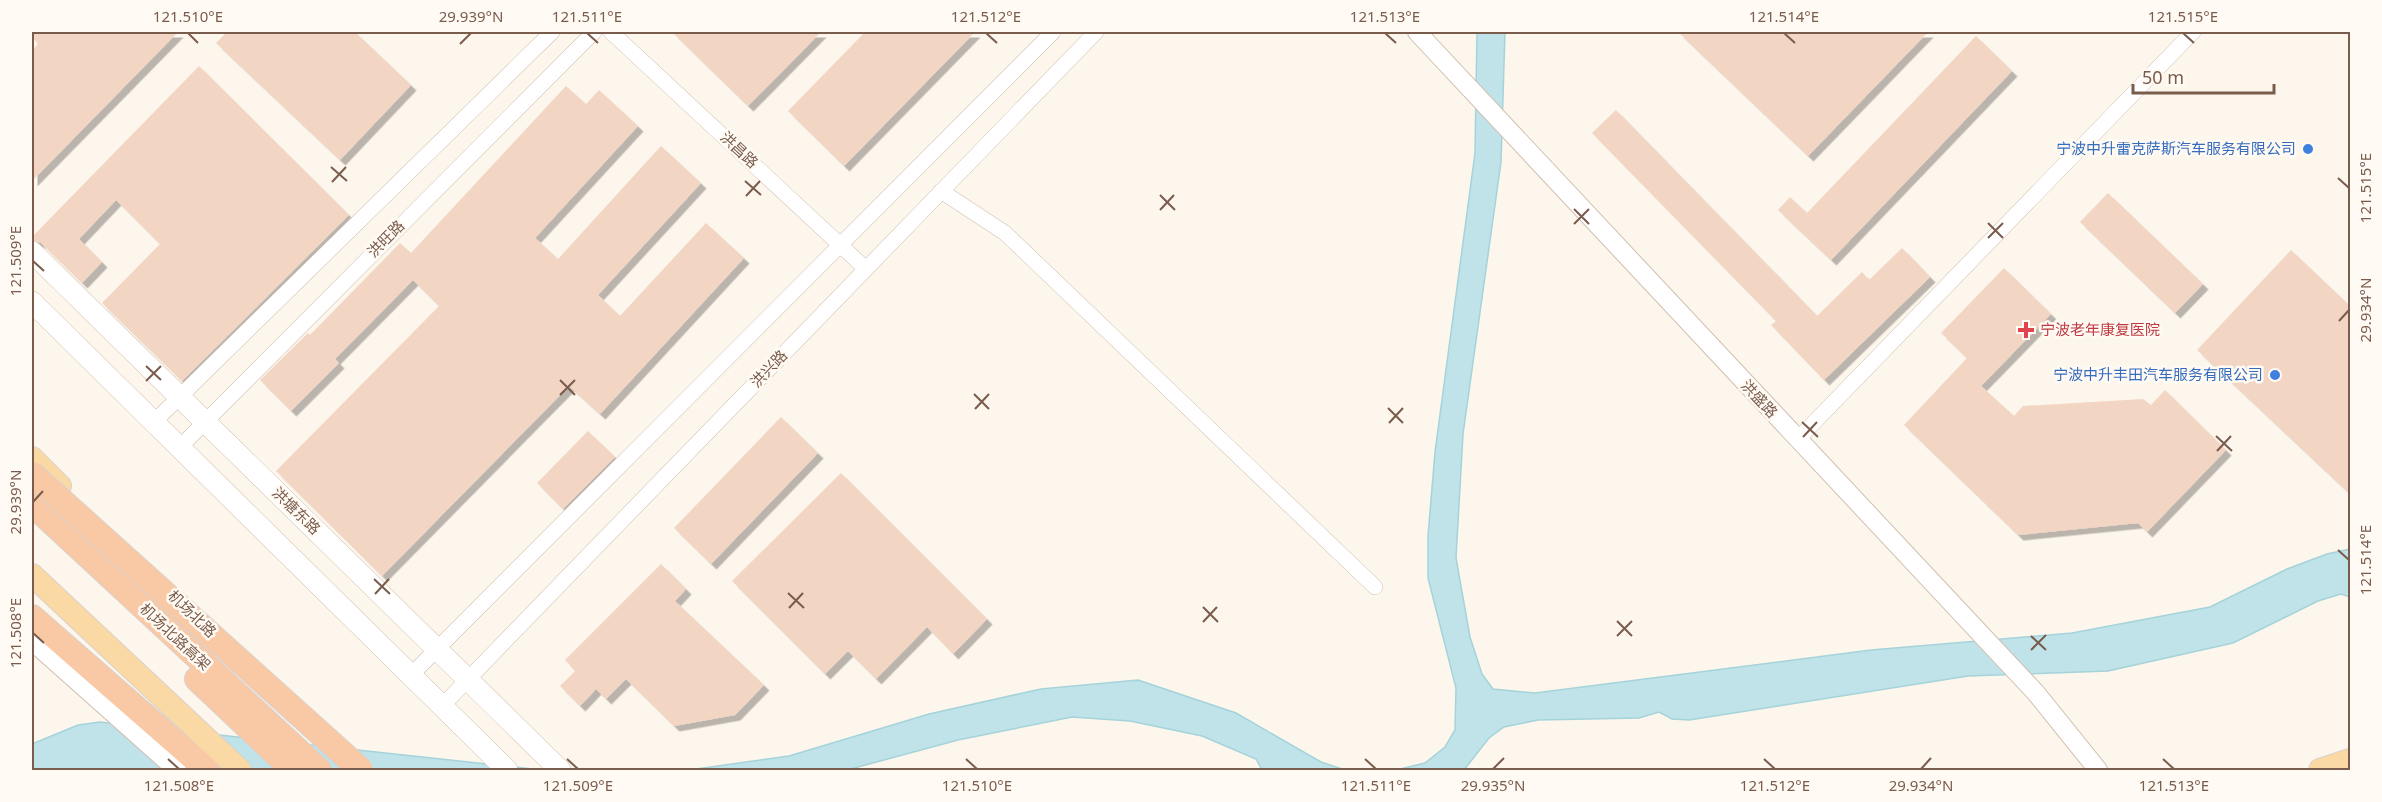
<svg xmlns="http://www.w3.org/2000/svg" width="2382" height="802" viewBox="0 0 2382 802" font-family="'Noto Sans','Noto Sans SC',sans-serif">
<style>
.water{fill:#bfe3e8;stroke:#a5d3da;stroke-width:1.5}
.building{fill:#f3d5c3;filter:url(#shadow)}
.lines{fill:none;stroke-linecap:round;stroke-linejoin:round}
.minor-casing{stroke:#d1beb0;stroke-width:16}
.tertiary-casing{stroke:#d1beb0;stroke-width:20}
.secondary-casing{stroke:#d6c0b0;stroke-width:22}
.primary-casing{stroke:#dad1cd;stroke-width:24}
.trunk-casing{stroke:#dad1cd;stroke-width:26}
.minor{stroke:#fff;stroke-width:15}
.tertiary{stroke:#fff;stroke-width:18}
.secondary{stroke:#fff;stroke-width:21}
.primary{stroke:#fbd9a5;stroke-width:22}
.trunk{stroke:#f9c8a4;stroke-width:24}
.trunk-bridge-casing{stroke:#dad1cd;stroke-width:26;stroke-linecap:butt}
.trunk-bridge{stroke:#f9c8a4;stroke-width:24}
.ticks{fill:none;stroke:#7a5c4d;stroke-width:2}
.shop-dot{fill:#3f7fe0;stroke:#fffaf3;stroke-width:2}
.health-dot{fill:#e0444e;stroke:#fffaf3;stroke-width:2}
.labels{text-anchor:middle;stroke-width:5;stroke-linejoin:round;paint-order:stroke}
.shop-label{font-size:15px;fill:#366cbe;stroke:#fffaf3;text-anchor:end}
.street-label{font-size:15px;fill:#7a5c4d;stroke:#fffaf3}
.health-label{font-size:15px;fill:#be3a42;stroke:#fffaf3;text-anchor:start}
.neatline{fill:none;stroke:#7a5c4d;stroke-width:2}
.ticks-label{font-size:15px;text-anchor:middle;fill:#7a5c4d}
</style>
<defs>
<filter id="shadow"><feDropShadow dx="5.5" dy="5.5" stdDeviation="0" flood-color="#0004"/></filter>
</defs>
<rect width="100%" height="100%" fill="#fdf6ec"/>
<!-- water -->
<g class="water">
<path d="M1477,32H1505L1501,162L1463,434L1456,558L1470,637L1482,674L1493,689L1535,693L1871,650L2072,633L2210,607L2287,569L2327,554L2350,549V597L2341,594L2318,601L2233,643L2108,671L1968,676L1689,720L1672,719L1659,712L1639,718L1538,720L1504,727L1489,738L1464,770H1396L1425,763L1445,747L1455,730L1456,688L1428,578V536L1435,452L1475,153Z"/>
<path d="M1138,680L1236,713L1321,762L1345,770H1262L1256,759L1202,736L1130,721L1072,717L958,740L847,770H689L789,756L929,714L1041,689Z"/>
<path d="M100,722L542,770H32V744L78,725Z"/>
</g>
<!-- building -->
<g class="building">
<path d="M32,32H178L32,181V50L38,44L32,37Z"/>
<path d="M227,32H355L411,85L340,160L216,43Z"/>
<path d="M672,32H821L748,106Z"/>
<path d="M865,32H975L844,166L788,111Z"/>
<path d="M1678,32H1928L1808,156Z"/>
<path d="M1976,36L2012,71L1831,260L1778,210L1790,197L1807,213Z"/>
<path d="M199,66L349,215L182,381L102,303L160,244L116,200L79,239L102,262L82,283L41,243L32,240V237Z"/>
<path d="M566,86L586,104L599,90L638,126L535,238L558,259L661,146L701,183L598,295L620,316L706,223L744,258L600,414L569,386L382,576L276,471L439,306L413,280L335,359L339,363L291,411L260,380L308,333L310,335L400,243L411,253Z"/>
<path d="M1616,110L1817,316L1862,272L1869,280L1902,248L1930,277L1824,380L1771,325L1776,321L1592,133Z"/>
<path d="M2108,193L2203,284L2175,313L2080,222Z"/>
<path d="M2291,250L2350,306V494L2197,350Z"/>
<path d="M2004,268L2051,314L1981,386L2014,416L2023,406L2143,399L2151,405L2165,390L2226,450L2147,532L2138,523L2018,535L1904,425L1967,358L1941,333Z"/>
<path d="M781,417L818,453L711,564L674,528Z"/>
<path d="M588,431L615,457L563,509L537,483Z"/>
<path d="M841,473L987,619L953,654L927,627L876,679L848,651L825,674L732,581Z"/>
<path d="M661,564L686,589L675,601L764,685L735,715L674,726L626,679L606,699L596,689L580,706L560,686L575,671L565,660Z"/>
</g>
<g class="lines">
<!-- minor casing -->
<g class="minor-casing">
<g id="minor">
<path d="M611,32L866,269"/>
<path d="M941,191L1005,233L1375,587"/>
<path d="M154,422L552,32"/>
<path d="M1797,440L2193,32"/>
<path d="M179,448L594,32"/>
<path d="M411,675L1053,32"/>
<path d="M442,706L1096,32"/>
</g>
</g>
<!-- tertiary casing -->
<g class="tertiary-casing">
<g id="tertiary">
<path d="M1417,32L2036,693L2098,770"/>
<path d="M32,641L177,770"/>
</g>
</g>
<!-- secondary casing -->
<g class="secondary-casing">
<g id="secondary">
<path d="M32,252L560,770"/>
<path d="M32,302L507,770"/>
</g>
</g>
<!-- primary casing -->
<g class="primary-casing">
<g id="primary">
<path d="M32,458L60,486"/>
<path d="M32,575L240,770"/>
<path d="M2320,770L2350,760"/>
</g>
</g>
<!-- trunk casing -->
<g class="trunk-casing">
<g id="trunk">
<path d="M32,504L319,770"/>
<path d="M32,617L207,770"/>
<path d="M197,679L293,770"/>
</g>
</g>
<!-- minor -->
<use href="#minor" class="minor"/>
<!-- tertiary -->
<use href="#tertiary" class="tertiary"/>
<!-- secondary -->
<use href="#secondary" class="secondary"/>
<!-- primary -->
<use href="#primary" class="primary"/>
<!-- trunk -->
<use href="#trunk" class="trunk"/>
<!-- trunk-bridge casing -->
<g class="trunk-bridge-casing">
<path id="trunk-bridge" d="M32,474L361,770"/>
</g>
<!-- trunk-bridge -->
<use href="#trunk-bridge" class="trunk-bridge"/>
</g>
<!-- ticks -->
<path class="ticks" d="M188,33L198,43M587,33L598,43M986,33L997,43M1385,33L1396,43M1784,33L1795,43M2183,33L2194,43M460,44L471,33M331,167L347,181M2338,178L2349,188M745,181L761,195M332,182L346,167M1160,195L1175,210M746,196L760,181M1574,209L1589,224M1160,210L1174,195M1988,223L2003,238M1574,224L1589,209M1988,238L2003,223M33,261L44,271M2339,321L2349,310M146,366L161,380M560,380L575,395M146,381L161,366M974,394L989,409M560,395L575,380M1388,408L1403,423M975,409L989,394M1802,422L1818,437M1389,423L1403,408M2216,436L2232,451M1803,437L1817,422M2217,451L2231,436M33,502L43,491M2338,550L2349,560M374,579L390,594M788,593L804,608M375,594L389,579M1203,607L1218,622M789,608L803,593M1617,621L1632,636M1203,622L1217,607M33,633L44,643M1617,636L1632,621M2031,636L2046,650M2031,650L2046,635M168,759L179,769M567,759L578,769M966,759L977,769M1365,759L1376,769M1764,759L1775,769M2163,759L2174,769M1493,769L1504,758M1921,769L1931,758"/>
<!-- markers -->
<g class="shop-dot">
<circle cx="2308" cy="149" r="6"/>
<circle cx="2275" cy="375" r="6"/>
</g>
<path class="health-dot" d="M2023 321h6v6h6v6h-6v6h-6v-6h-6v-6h6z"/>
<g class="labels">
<!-- shop labels -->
<g class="shop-label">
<text x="2296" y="154">宁波中升雷克萨斯汽车服务有限公司</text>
<text x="2263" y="380">宁波中升丰田汽车服务有限公司</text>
</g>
<!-- street labels -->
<g class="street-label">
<text transform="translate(739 150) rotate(43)" y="5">洪昌路</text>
<text transform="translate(386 239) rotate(-45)" y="5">洪旺路</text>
<text transform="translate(769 369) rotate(-46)" y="5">洪兴路</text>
<text transform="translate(1759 399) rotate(47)" y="5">洪盛路</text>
<text transform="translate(296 511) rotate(44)" y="5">洪塘东路</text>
<text transform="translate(192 614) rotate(44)" y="5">机场北路</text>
<text transform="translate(175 637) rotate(43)" y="5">机场北路高架</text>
</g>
<!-- health labels -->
<g class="health-label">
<text x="2040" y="335">宁波老年康复医院</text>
</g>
</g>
<!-- border -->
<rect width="2382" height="802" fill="none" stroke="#fffaf3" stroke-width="66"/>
<!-- scale -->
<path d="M2133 84v9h141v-9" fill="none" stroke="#7a5c4d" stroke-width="3"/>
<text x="2142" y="84" font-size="18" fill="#7a5c4d" stroke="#fffaf3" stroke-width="4.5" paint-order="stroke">50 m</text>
<rect x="33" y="33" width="2316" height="736" class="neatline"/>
<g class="ticks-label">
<text x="188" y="22">121.510°E</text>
<text x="471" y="22">29.939°N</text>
<text x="587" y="22">121.511°E</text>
<text x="986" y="22">121.512°E</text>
<text x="1385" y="22">121.513°E</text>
<text x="1784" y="22">121.514°E</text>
<text x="2183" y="22">121.515°E</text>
<text transform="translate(2366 188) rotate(-90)" y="5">121.515°E</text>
<text transform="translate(16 261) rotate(-90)" y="5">121.509°E</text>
<text transform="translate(2366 310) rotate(-90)" y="5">29.934°N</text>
<text transform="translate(16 502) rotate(-90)" y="5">29.939°N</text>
<text transform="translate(2366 560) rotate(-90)" y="5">121.514°E</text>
<text transform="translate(16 633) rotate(-90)" y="5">121.508°E</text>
<text x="179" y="791">121.508°E</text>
<text x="578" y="791">121.509°E</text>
<text x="977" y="791">121.510°E</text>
<text x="1376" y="791">121.511°E</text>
<text x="1493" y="791">29.935°N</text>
<text x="1775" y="791">121.512°E</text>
<text x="1921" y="791">29.934°N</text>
<text x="2174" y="791">121.513°E</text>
</g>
</svg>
